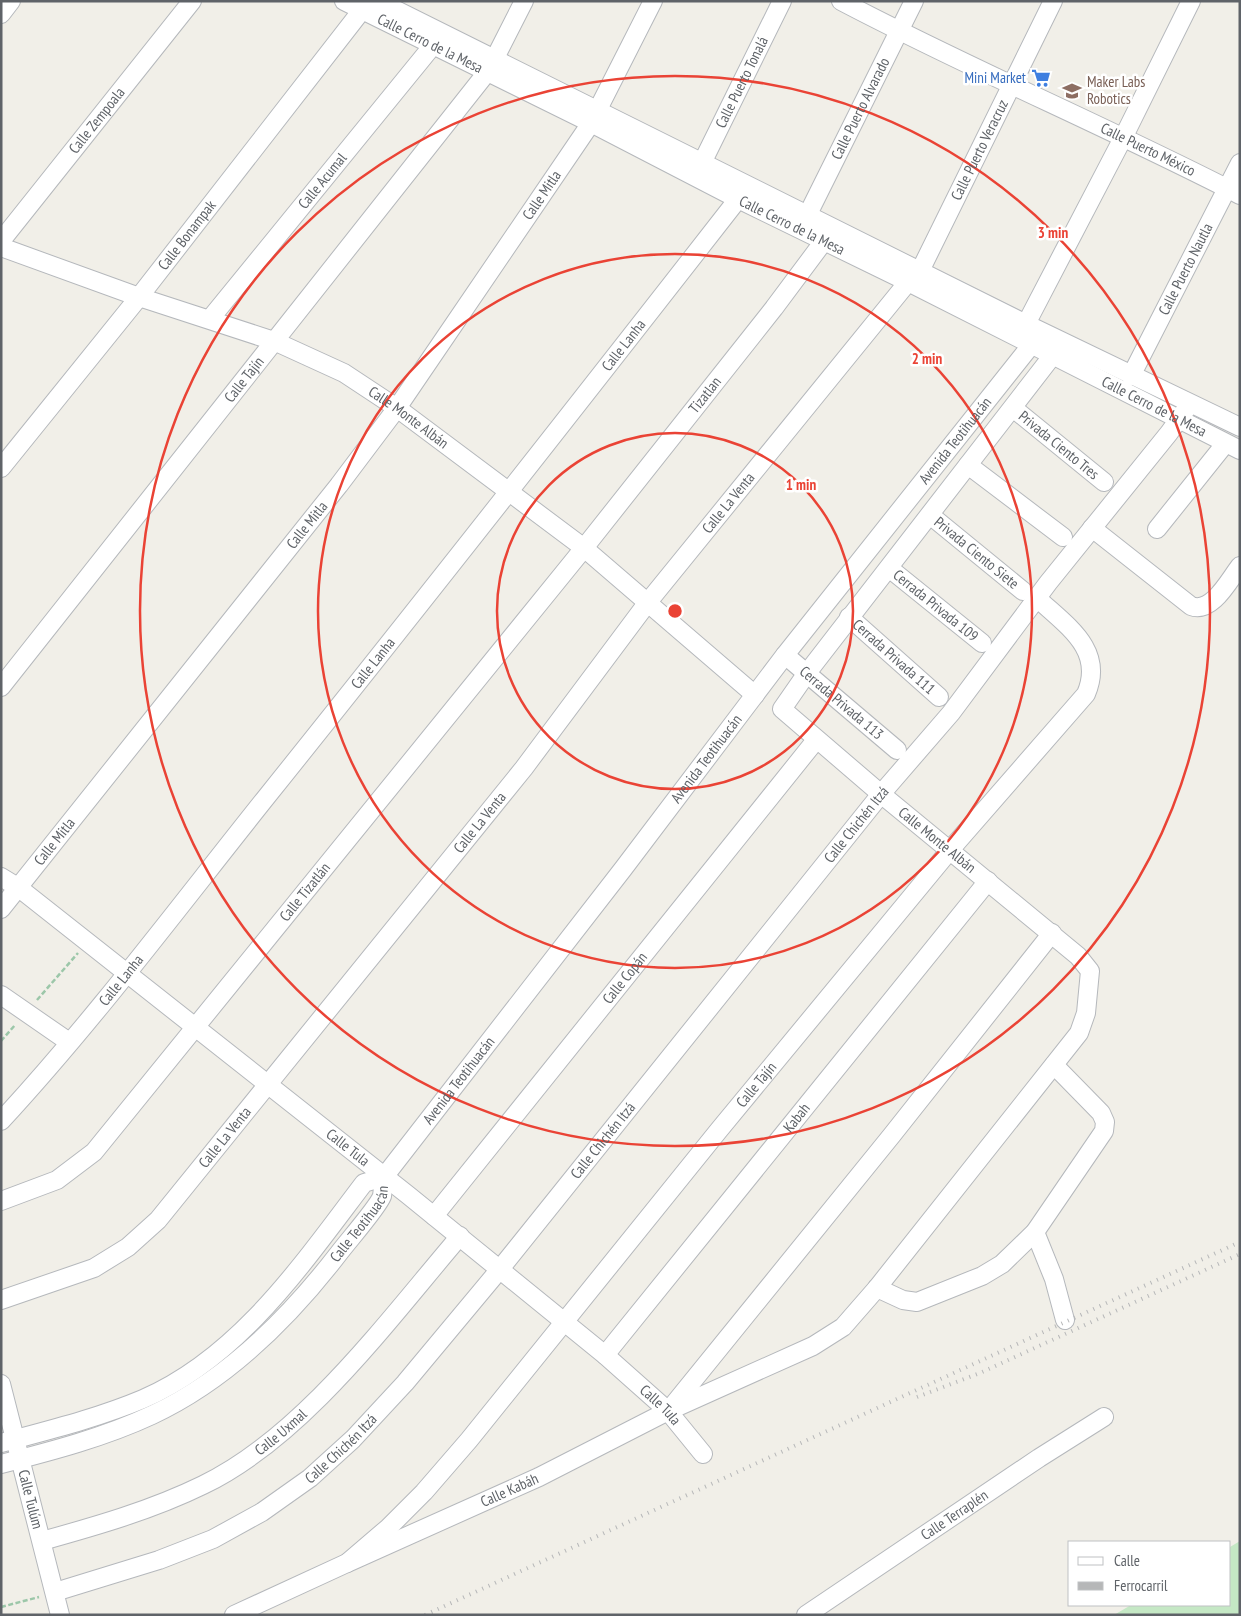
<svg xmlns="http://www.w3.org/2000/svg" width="1241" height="1616" viewBox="0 0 1241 1616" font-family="'PT Sans Narrow',sans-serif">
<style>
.green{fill:#c5e8c5}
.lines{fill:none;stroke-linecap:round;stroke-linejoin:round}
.minor-casing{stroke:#b5b8bc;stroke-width:20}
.path{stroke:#9cc7a9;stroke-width:2.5;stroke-dasharray:5 2.5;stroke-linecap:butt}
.minor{stroke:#fff;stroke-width:18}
.rail{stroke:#b6b7b8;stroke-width:4;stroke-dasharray:1 6;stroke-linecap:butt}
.ring{fill:none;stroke:#ea4335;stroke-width:2.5}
.labels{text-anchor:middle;stroke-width:5;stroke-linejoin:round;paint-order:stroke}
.street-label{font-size:15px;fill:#5f6368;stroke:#fff}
.shop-label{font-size:15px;fill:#366cbe;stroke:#fff;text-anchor:end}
.education-label{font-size:15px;fill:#785e54;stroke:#fff;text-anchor:start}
.centre{fill:#ea4335;stroke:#fff;stroke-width:2.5}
.ring-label{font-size:15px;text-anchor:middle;font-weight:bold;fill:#ea4335;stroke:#fff;stroke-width:5;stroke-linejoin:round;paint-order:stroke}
</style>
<rect width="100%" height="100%" fill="#f1efe8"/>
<!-- green -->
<path class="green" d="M1240,1541V1615H1114L1131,1605H1230V1547Z"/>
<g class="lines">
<!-- minor casing -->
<g class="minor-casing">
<g id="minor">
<path id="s1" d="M344,1L591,123L738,199L908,282L1240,450"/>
<path d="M378,1L1026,324L1240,427"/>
<path id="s2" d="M841,1C972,70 1108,127 1240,195"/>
<path d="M1,14L11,1"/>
<path d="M495,58L524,1"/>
<path id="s3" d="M702,163L782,1"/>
<path id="s4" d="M807,216L914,1"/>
<path id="s5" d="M1,241L192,1"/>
<path id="s6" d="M1,247L139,297L274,341L344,373L397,408L584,548L755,695"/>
<path id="s7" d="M920,271L1053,1"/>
<path id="s8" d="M210,319L434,44"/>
<path d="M1026,324L1124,136L1191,1"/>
<path id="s9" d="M1131,376L1240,163"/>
<path id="s10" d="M1013,408L1104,482"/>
<path d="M968,465L1063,537"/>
<path id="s11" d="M1,468L139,297L369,1"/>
<path id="s12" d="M930,515L1023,591"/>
<path d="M1092,528L1191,606C1212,614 1229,580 1240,566"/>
<path d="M1157,529L1225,444"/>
<path id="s13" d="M889,568L982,643"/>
<path id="s14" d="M849,617L939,697"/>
<path id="s15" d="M785,655L897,750"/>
<path id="s16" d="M1,687L488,71"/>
<path id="s17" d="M1,877L19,888L408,1195L605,1355L668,1411L703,1454"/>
<path id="s18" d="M1,909L339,485L397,408L591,123L653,1"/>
<path d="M1,995L69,1042"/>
<path id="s19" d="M1,1121C96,1018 180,905 268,795C426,598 582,399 738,199"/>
<path id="s20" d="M384,1177L623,869L785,655L1032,344"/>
<path id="s21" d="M1,1201L57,1180L94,1152L584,548L774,308L824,241"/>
<path id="s22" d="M434,1216L816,740"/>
<path d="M1035,1232L1054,1279L1065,1320"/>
<path d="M877,1288L903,1300L917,1302L982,1276L1002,1264L1035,1232L1104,1131L1105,1122L1101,1113L1054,1065"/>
<path id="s23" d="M1,1300L94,1268L128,1247L158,1220L524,768L648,602L908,282"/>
<path id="s24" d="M605,1355L988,881"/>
<path id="s25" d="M1,1384L60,1615"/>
<path d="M670,1409L892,1135L1052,933"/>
<path d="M1,1443C49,1430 98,1418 143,1399C240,1357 303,1263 364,1183L384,1177"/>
<path id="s26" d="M1,1464C52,1451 105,1437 152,1415C227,1380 289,1318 339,1253C348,1241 378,1207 382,1196C383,1190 383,1183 384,1177"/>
<path id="s27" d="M42,1541C96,1526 152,1510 203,1485C303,1437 388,1320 460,1236"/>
<path id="s28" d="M347,1563L539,1477L668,1411L813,1346L843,1327L877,1288L1079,1033L1086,1013L1090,971L1078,956L881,794L782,709L807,673L1053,355"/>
<path id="s29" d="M55,1592L159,1560L213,1539L262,1512L310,1478L353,1439L405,1383L500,1269L881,794L951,713L1048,583L1169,433L1189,405"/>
<path id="s30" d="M234,1615L347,1563L388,1528L424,1492L469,1440L719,1130L950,850L1086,694C1105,650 1067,626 1038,599"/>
<path id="s31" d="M806,1615L1039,1458L1104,1417"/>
</g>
</g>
<!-- path -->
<g class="path">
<path d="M37,1000L78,953"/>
<path d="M1,1041L15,1025"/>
<path d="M1,1607L39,1597"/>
</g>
<!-- minor -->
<use href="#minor" class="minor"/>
<!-- rail -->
<g class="rail">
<path d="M917,1397L980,1373L1240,1254"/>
<path d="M425,1615L1240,1242"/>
</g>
</g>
<!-- distance rings -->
<g class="ring">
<circle cx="675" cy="611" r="178"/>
<circle cx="675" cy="611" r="357"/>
<circle cx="675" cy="611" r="535"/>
</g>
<!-- icons -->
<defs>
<g id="supermarket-bare" transform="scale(1.5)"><path d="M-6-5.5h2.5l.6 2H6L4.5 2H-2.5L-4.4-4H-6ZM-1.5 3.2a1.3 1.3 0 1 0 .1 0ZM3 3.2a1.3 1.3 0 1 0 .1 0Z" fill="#3f7fe0" stroke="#fff" stroke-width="2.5" paint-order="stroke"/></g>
<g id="school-bare" transform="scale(1.5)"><path d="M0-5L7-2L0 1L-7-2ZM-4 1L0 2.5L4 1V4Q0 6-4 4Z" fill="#8d6e63" stroke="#fff" stroke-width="2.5" paint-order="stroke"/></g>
</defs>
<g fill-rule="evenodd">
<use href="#supermarket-bare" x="1041" y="78"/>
<use href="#school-bare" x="1072" y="91"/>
</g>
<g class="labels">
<!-- street labels -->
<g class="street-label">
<text dy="5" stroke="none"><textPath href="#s1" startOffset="96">Calle Cerro de la Mesa</textPath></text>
<text dy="5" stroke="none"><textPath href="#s3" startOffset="90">Calle Puerto Tonalá</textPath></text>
<text dy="5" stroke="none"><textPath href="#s4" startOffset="120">Calle Puerto Alvarado</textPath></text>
<text dy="5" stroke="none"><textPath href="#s5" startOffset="154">Calle Zempoala</textPath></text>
<text dy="5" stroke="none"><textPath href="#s2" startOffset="341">Calle Puerto México</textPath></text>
<text dy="5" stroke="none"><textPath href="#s7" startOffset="135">Calle Puerto Veracruz</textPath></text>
<text dy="5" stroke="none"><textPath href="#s8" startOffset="178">Calle Acumal</textPath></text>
<text dy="5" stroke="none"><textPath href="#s18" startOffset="896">Calle Mitla</textPath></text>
<text dy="5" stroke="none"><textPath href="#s1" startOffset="501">Calle Cerro de la Mesa</textPath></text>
<text dy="5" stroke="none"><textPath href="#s11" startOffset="298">Calle Bonampak</textPath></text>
<text dy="5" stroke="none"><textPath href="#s9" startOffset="120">Calle Puerto Nautla</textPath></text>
<text dy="5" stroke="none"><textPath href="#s19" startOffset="995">Calle Lanha</textPath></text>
<text dy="5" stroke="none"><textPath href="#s16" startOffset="392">Calle Tajín</textPath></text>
<text dy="5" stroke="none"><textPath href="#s21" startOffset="1079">Tizatlan</textPath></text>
<text dy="5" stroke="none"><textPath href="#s1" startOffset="906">Calle Cerro de la Mesa</textPath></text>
<text dy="5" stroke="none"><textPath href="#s6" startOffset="444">Calle Monte Albán</textPath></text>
<text dy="5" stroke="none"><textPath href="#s20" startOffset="932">Avenida Teotihuacán</textPath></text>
<text dy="5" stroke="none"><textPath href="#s10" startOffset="59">Privada Ciento Tres</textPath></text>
<text dy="5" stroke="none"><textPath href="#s23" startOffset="1095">Calle La Venta</textPath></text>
<text dy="5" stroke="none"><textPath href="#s18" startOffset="491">Calle Mitla</textPath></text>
<text dy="5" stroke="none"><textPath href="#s12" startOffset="60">Privada Ciento Siete</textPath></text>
<text dy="5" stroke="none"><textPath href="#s13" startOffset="60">Cerrada Privada 109</textPath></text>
<text dy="5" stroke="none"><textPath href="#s14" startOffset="60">Cerrada Privada 111</textPath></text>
<text dy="5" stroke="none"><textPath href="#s19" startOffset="590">Calle Lanha</textPath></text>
<text dy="5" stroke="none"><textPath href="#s15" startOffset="74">Cerrada Privada 113</textPath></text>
<text dy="5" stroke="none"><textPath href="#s20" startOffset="528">Avenida Teotihuacán</textPath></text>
<text dy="5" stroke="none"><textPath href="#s23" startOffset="690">Calle La Venta</textPath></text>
<text dy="5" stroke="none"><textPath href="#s29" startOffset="1134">Calle Chichén Itzá</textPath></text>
<text transform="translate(937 840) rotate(39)" y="5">Calle Monte Albán</text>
<text dy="5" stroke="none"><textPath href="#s18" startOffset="86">Calle Mitla</textPath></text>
<text dy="5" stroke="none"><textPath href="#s21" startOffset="441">Calle Tizatlán</textPath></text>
<text dy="5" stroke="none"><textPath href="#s22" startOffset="305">Calle Copán</textPath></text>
<text dy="5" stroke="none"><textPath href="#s19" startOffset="185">Calle Lanha</textPath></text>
<text dy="5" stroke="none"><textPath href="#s20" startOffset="122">Avenida Teotihuacán</textPath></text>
<text dy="5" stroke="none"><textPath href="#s30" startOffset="755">Calle Tajín</textPath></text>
<text dy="5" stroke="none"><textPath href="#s24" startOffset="305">Kabah</textPath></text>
<text dy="5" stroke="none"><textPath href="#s23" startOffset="285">Calle La Venta</textPath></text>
<text dy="5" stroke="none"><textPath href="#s29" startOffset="729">Calle Chichén Itzá</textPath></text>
<text dy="5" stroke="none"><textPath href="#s17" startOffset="440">Calle Tula</textPath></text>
<text dy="5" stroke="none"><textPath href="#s26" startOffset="445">Calle Teotihuacán</textPath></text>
<text dy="5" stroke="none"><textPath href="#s17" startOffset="845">Calle Tula</textPath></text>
<text dy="5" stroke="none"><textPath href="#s27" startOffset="265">Calle Uxmal</textPath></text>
<text dy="5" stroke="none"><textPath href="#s29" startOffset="324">Calle Chichén Itzá</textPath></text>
<text dy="5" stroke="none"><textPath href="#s28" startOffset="178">Calle Kabáh</textPath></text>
<text dy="5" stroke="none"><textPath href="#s25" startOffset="119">Calle Tulúm</textPath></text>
<text dy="5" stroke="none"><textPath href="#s31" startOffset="179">Calle Terraplén</textPath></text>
</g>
<!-- shop labels -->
<g class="shop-label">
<text x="1026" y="83">Mini Market</text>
</g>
<!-- education labels -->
<g class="education-label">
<text x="1087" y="87">Maker Labs<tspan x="1087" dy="17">Robotics</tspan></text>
</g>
</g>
<circle cx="675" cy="611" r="8" class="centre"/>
<g class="ring-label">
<text x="1053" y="238">3 min</text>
<text x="927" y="364">2 min</text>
<text x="801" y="490">1 min</text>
</g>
<!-- border -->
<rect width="1241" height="1616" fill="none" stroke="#5f6368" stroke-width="5"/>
<!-- legend -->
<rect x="1068" y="1541" width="162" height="65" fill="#ffffff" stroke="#bfc1c3"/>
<rect x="1078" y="1557" width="25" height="8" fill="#ffffff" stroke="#bfc1c3"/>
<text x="1114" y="1566" font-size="15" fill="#5f6368">Calle</text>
<rect x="1078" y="1582" width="25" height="8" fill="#b6b7b8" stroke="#bfc1c3"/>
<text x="1114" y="1591" font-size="15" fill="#5f6368">Ferrocarril</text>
</svg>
